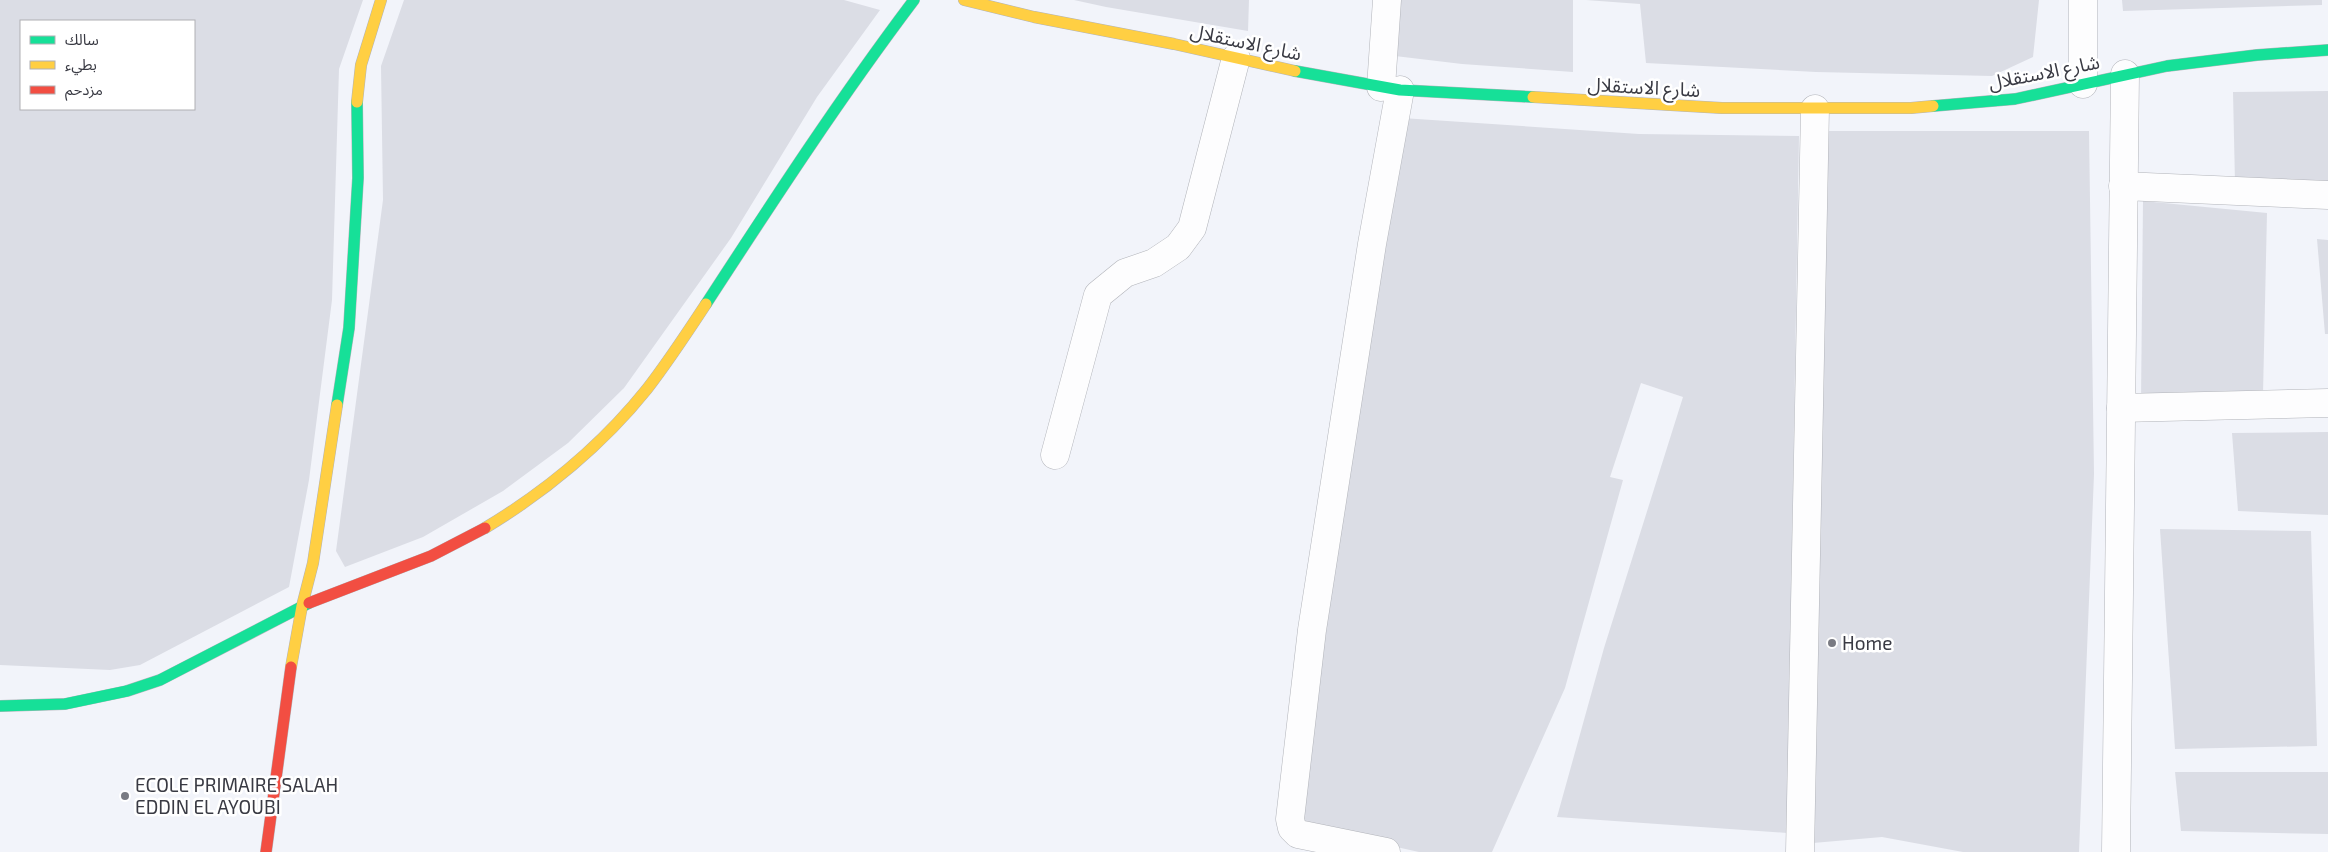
<svg xmlns="http://www.w3.org/2000/svg" width="2328" height="852" viewBox="0 0 2328 852" font-family="'Exo 2','Noto Sans Arabic',sans-serif">
<style>
.building{fill:#dbdde5;fill-rule:evenodd}
.lines{fill:none;stroke-linecap:round;stroke-linejoin:round}
.street-casing{stroke:#b2b4ba;stroke-width:29}
.fast-casing{stroke:#b2b4ba;stroke-width:12}
.slow-casing{stroke:#b2b4ba;stroke-width:12}
.jam-casing{stroke:#b2b4ba;stroke-width:12}
.street{stroke:#fdfdfe;stroke-width:28}
.fast{stroke:#16e098;stroke-width:11}
.slow{stroke:#ffcf43;stroke-width:11}
.jam{stroke:#f24e42;stroke-width:11}
.poi-dot{fill:#7a7b83;stroke:#fff;stroke-width:2}
.labels{text-anchor:middle;stroke-width:5;stroke-linejoin:round;paint-order:stroke}
.street-label{font-size:19px;fill:#393a43;stroke:#fff}
.poi-label{font-size:19px;fill:#393a43;stroke:#fff;text-anchor:start}
</style>
<rect width="100%" height="100%" fill="#f2f4fa"/>
<!-- building -->
<g class="building">
<path d="M0,0H363L339,69L332,300L309,480L289,587L140,665L110,670L0,665ZM21,21H194V109H21Z"/>
<path d="M404,0H844L880,10L817,97L731,238L624,388L568,443L503,491L423,537L345,567L336,551L383,200L381,66Z"/>
<path d="M1074,0H1249L1248,31L1106,7Z"/>
<path d="M1396,0H1573V72L1462,64L1395,56Z"/>
<path d="M1586,0H2039L2033,57L1992,76L1816,72L1646,63L1640,4Z"/>
<path d="M2122,0H2322V5L2123,11Z"/>
<path d="M2328,91V182L2235,183L2233,92Z"/>
<path d="M1402,118L1639,134L1799,136L1787,833L1557,817L1604,648L1683,397L1641,383L1610,477L1623,480L1565,688L1492,852H1419L1302,826L1323,621Z"/>
<path d="M1827,131H2089L2094,474L2079,852H1963L1882,837L1813,843Z"/>
<path d="M2143,201L2267,213L2263,394L2141,401Z"/>
<path d="M2317,239L2328,240V334H2325Z"/>
<path d="M2328,432V515L2238,511L2232,433Z"/>
<path d="M2160,529L2311,531L2317,746L2175,749Z"/>
<path d="M2175,772H2328V834L2181,831Z"/>
</g>
<g class="lines">
<!-- street casing -->
<g class="street-casing">
<g id="street">
<path d="M2083,0V84"/>
<path d="M1381,87L1387,0"/>
<path d="M2123,186L2328,195"/>
<path d="M2121,408L2328,403"/>
<path d="M1055,455L1098,295L1125,273L1154,263L1178,247L1192,228L1236,58"/>
<path d="M1386,852L1298,834L1292,828L1290,819L1312,630L1372,244L1400,90"/>
<path d="M1800,852L1815,109"/>
<path d="M2116,852L2125,74"/>
</g>
</g>
<!-- fast casing -->
<g class="fast-casing">
<g id="fast">
<path d="M1295,71L1400,90L1533,97"/>
<path d="M1933,106L2015,99L2167,66L2257,55L2328,50"/>
<path d="M706,304C773,201 840,98 914,0"/>
<path d="M337,405L349,328L358,178L357,102"/>
<path d="M0,706L65,704L127,691L160,680L309,603"/>
</g>
</g>
<!-- slow casing -->
<g class="slow-casing">
<g id="slow">
<path d="M964,0L1034,17L1174,44L1295,71"/>
<path d="M1533,97L1722,108H1911L1933,106"/>
<path d="M357,102L361,65L381,0"/>
<path d="M485,528C545,492 603,444 647,389C668,362 687,333 706,304"/>
<path d="M291,667L302,606L313,563L337,405"/>
</g>
</g>
<!-- jam casing -->
<g class="jam-casing">
<g id="jam">
<path d="M309,603L431,556L485,528"/>
<path d="M266,852L291,667"/>
</g>
</g>
<!-- street -->
<use href="#street" class="street"/>
<!-- fast -->
<use href="#fast" class="fast"/>
<!-- slow -->
<use href="#slow" class="slow"/>
<!-- jam -->
<use href="#jam" class="jam"/>
</g>
<!-- markers -->
<g class="poi-dot">
<circle cx="1832" cy="643" r="5"/>
<circle cx="125" cy="796" r="5"/>
</g>
<g class="labels">
<!-- street labels -->
<g class="street-label">
<text transform="translate(1246 42) rotate(12)" y="7">شارع الاستقلال</text>
<text transform="translate(2044 72) rotate(-11)" y="7">شارع الاستقلال</text>
<text transform="translate(1644 87) rotate(3)" y="7">شارع الاستقلال</text>
</g>
<!-- poi labels -->
<g class="poi-label">
<text x="1842" y="650">Home</text>
<text x="135" y="792">ECOLE PRIMAIRE SALAH<tspan x="135" dy="22">EDDIN EL AYOUBI</tspan></text>
</g>
</g>
<!-- legend -->
<rect x="20" y="20" width="175" height="90" fill="#ffffff" stroke="#b0b0b4"/>
<rect x="30" y="36" width="25" height="8" fill="#16e098" stroke="#b0b0b4"/>
<text x="65" y="45" font-size="15" fill="#393a43">سالك</text>
<rect x="30" y="61" width="25" height="8" fill="#ffcf43" stroke="#b0b0b4"/>
<text x="65" y="70" font-size="15" fill="#393a43">بطيء</text>
<rect x="30" y="86" width="25" height="8" fill="#f24e42" stroke="#b0b0b4"/>
<text x="65" y="95" font-size="15" fill="#393a43">مزدحم</text>
</svg>
